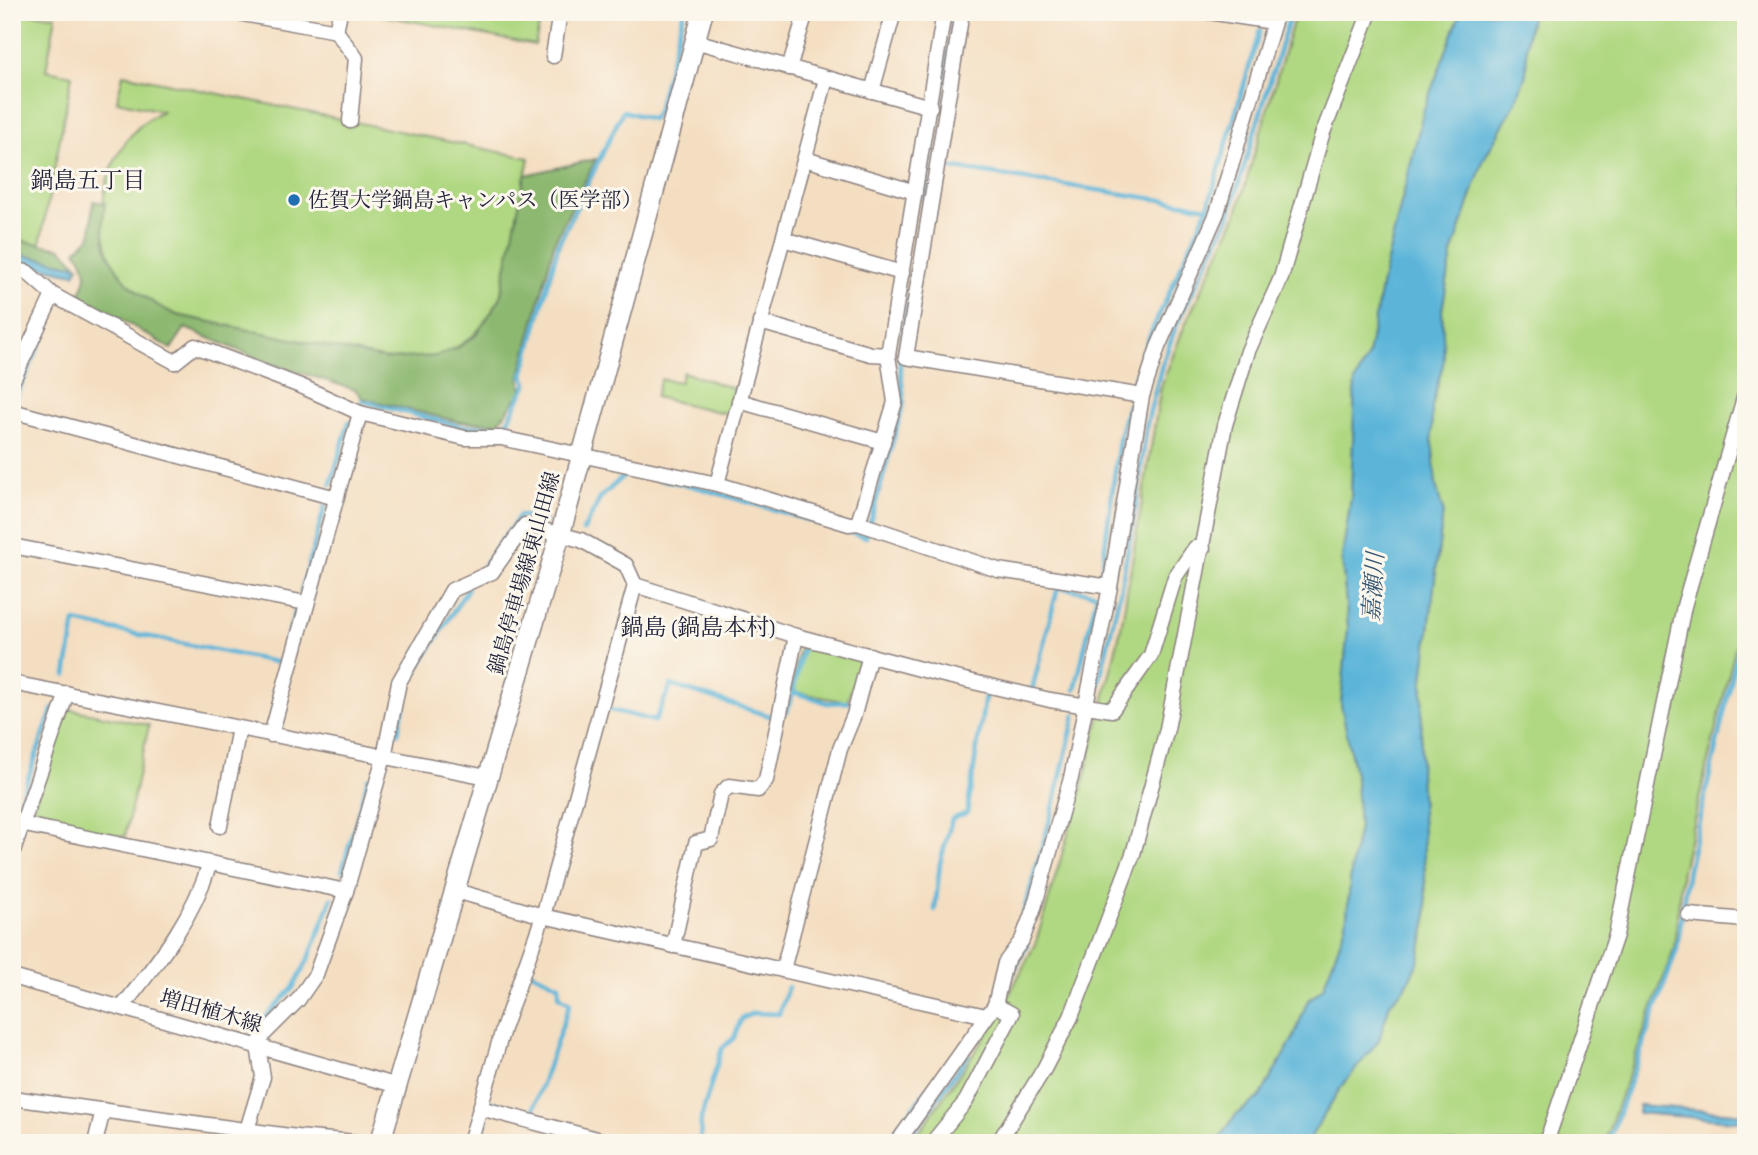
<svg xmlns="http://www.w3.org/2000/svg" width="1758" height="1155" viewBox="0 0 1758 1155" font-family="Alegreya,'Noto Serif JP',serif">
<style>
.green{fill:#b0d882;stroke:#697d5e;stroke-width:2}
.forest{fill:#8cb870;stroke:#576d56;stroke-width:2}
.water{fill:#5bb5d9;stroke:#3e6c8a;stroke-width:2}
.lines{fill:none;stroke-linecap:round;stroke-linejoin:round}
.stream{stroke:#5bb5d9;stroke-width:4.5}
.minor-casing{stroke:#8b807e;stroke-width:17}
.major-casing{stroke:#8b807e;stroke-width:22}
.minor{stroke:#fff;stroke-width:14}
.major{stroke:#fff;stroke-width:19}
.poi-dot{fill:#1f6fb2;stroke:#fbf7ec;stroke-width:2.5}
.labels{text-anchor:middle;stroke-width:6;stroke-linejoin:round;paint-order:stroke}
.poi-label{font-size:21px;fill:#22223b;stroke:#fbf7ec;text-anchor:start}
.street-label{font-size:21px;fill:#22223b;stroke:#fbf7ec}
.neighbourhood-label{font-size:23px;fill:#22223b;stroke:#fbf7ec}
.water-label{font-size:23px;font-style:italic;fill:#365572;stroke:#fbf7ec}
</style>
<rect width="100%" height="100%" fill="#fbf7ec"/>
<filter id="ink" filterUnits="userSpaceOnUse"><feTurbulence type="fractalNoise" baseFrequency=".0143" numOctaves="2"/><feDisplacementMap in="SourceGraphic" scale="14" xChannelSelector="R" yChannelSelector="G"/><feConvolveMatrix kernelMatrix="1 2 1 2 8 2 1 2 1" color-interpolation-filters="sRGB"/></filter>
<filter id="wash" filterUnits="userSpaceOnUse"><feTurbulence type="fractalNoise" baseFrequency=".00686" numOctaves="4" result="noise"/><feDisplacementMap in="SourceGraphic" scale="28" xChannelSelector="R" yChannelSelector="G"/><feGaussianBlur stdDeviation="1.57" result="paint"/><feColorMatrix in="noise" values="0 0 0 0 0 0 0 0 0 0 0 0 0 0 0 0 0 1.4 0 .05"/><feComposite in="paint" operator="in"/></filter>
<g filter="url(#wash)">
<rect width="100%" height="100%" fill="#f4dec1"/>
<!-- green -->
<g class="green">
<path d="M12,12L56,16L46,70L72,75L40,244L12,239Z"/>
<path d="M365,12H542L535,45Z"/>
<path d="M1296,12H1461L1424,109L1382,282L1368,356L1355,382L1351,498L1342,558L1348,627L1341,704L1356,779L1359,827L1352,863L1346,925L1323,988L1307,1002L1294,1037L1260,1097L1236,1115L1216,1143H912L996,1021L1036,942L1085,777L1121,628L1161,387L1184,327L1236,216Z"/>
<path d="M1532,12H1746V603L1682,870L1674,948L1604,1143H1307L1339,1090L1379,1040L1390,1003L1405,988L1419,960L1427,919L1420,773L1423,680L1443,511L1436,486L1432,437V406L1444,360L1442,310L1452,254L1483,161L1515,103L1526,75L1527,37Z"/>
<path d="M123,74L529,158L500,299C485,326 469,345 439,355C398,368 348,351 307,342C264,333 220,324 176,315C153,305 131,293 117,270C85,220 108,136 162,111L117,101Z"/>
<path d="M683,372L735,389L728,414L655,397L661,379L680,382Z"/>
<path d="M801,641L862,658L847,702L790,691Z"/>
<path d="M69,709L149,725L125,837L29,818Z"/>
</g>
<!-- forest -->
<g class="forest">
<path d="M596,159L555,241L520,375L522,391L498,423L459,422L362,398L356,390L267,362L185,328L171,349L79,294C90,277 87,266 76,250L91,236L93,201L105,203C95,260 128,293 177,315L387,359L436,356L457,348L475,336L500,299L525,175Z"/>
<path d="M12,239L61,248L78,266L12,253Z"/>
</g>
<!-- water -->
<g class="water">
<path d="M1461,12H1532L1527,37L1526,75L1515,103L1483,161L1452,254L1442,310L1444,360L1432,406V437L1436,486L1443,511L1423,680L1420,773L1427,919L1419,960L1405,988L1390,1003L1379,1040L1339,1090L1307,1143H1216L1236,1115L1260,1097L1294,1037L1307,1002L1323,988L1346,925L1352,863L1359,827L1356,779L1341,704L1348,627L1342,558L1351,498L1355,382L1368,356L1382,282L1424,109Z"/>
<path d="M12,253L78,266L75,274L12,261Z"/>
<path d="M1639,1105L1746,1114V1122L1638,1113Z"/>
</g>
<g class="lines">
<!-- stream -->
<g class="stream">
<path d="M1267,13L1268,12"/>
<path d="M947,167L1208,207"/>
<path d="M1133,383L1147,342L1208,207L1260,30"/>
<path d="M15,399L55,310"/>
<path d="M362,401L462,427H505L527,383L523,375L559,243L623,111L652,119L657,112L684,12"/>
<path d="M331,484L349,422"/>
<path d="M583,531L601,497L627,473L693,486L866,537L904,402L899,357L955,12"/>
<path d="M479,572L520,515L545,521"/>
<path d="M1101,576L1120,434L1128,405"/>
<path d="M301,592L325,506"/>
<path d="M66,675L75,622L280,663L295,612"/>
<path d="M1029,690H1032L1058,587L1097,594L1075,690"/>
<path d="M793,692L803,647"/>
<path d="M607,709L655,721L671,685L770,716"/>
<path d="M787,712L793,692L828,703L852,702"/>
<path d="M398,733L409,683L468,588"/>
<path d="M1071,802L1120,592L1136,505L1147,423L1161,368L1176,326L1229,216L1291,12"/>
<path d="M12,823L53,708"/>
<path d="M342,871L368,778"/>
<path d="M935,910L940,863L952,819L967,813L986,690"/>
<path d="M1017,935L1052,813L1075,715"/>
<path d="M1005,990L1027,944"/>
<path d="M252,1032L293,988L309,958L332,898"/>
<path d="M490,1102L532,1113L570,1003L559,996V985L529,971L530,968"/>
<path d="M912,1134L968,1055"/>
<path d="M235,1143L240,1131"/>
<path d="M479,1143L486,1119"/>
<path d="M700,1143L701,1118L722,1048L734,1038L741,1019L753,1013L779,1014L788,987"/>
<path d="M886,1143L928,1088"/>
<path d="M1608,1143L1677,949L1688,869L1746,617"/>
</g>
</g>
</g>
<g filter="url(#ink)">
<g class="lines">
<!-- minor casing -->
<g class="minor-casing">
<g id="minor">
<path d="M232,12L337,31"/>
<path d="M340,12L336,31L356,58L350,121"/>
<path d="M962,12L906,357L1142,396"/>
<path d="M1209,12L1273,22"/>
<path d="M695,41L930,107"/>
<path d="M553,56L560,12"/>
<path d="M789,68L806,12"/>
<path d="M872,91L894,12"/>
<path d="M805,159L915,192"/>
<path d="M783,239L902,273"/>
<path d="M12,269L27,272L53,295L175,362L195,346L303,387L360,413L465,438H501L717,484L849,524L858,523L895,402L888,355L944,12"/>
<path d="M760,322L871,354L888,355"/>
<path d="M12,382L53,295"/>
<path d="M739,401L883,442"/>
<path d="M12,411L336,498"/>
<path d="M717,484L826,79"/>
<path d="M858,523L998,570L1110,587"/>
<path d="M12,546L306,603"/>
<path d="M12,683L487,777"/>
<path d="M271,735L360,413"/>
<path d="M20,824L346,891"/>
<path d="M220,826L239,728"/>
<path d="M12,854L67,693"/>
<path d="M456,891L543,916L986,1016"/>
<path d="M1689,915L1746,920"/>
<path d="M673,946L696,843L711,839L721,794L729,786L758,790L766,780L796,636"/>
<path d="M783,970L840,749L854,715L870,655"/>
<path d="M12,977L398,1086"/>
<path d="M122,1007C159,960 191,922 210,863"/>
<path d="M12,1098L297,1137L367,1143"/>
<path d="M480,1108L612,1143"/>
<path d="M95,1143L103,1110"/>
<path d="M243,1143L263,1077L258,1046L264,1034L298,1000L316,974L346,891L384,757L399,682L452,590L492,572L525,525L581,540L626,565L635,585L796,636L935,673L1050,700L1112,710L1151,655L1175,577L1195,548H1203"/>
<path d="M470,1143L503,1029L543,916L635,585"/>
<path d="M897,1143L995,1005L1005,963L1022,940L1033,911L1071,778L1110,587L1142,396L1158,347L1217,213L1277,12"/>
<path d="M932,1143L966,1101L1012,1014L995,1005"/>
<path d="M998,1143L1044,1069L1071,1017L1133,854L1167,729L1225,425L1248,351L1281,278L1322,135L1370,12"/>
<path d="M1546,1143L1616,935L1684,606L1746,391"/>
</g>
</g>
<!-- major casing -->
<g class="major-casing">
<path id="major" d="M380,1143L560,535L703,12"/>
</g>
<!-- minor -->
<use href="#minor" class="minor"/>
<!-- major -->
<use href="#major" class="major"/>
</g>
</g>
<!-- markers -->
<circle class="poi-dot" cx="294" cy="200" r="7"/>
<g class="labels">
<!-- poi labels -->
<g class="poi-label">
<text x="308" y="207">佐賀大学鍋島キャンパス（医学部）</text>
</g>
<!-- street labels -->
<g class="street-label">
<text transform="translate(524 573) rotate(-74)" y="7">鍋島停車場線東山田線</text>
<text transform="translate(211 1011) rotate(16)" y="7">増田植木線</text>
</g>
<!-- neighbourhood labels -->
<g class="neighbourhood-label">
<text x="88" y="188">鍋島五丁目</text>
<text x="698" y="635">鍋島 (鍋島本村)</text>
</g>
<!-- water labels -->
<g class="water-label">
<text transform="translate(1373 587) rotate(-86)" y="8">嘉瀬川</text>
</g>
</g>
<!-- margin -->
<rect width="1758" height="1155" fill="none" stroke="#fbf7ec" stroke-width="42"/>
</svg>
